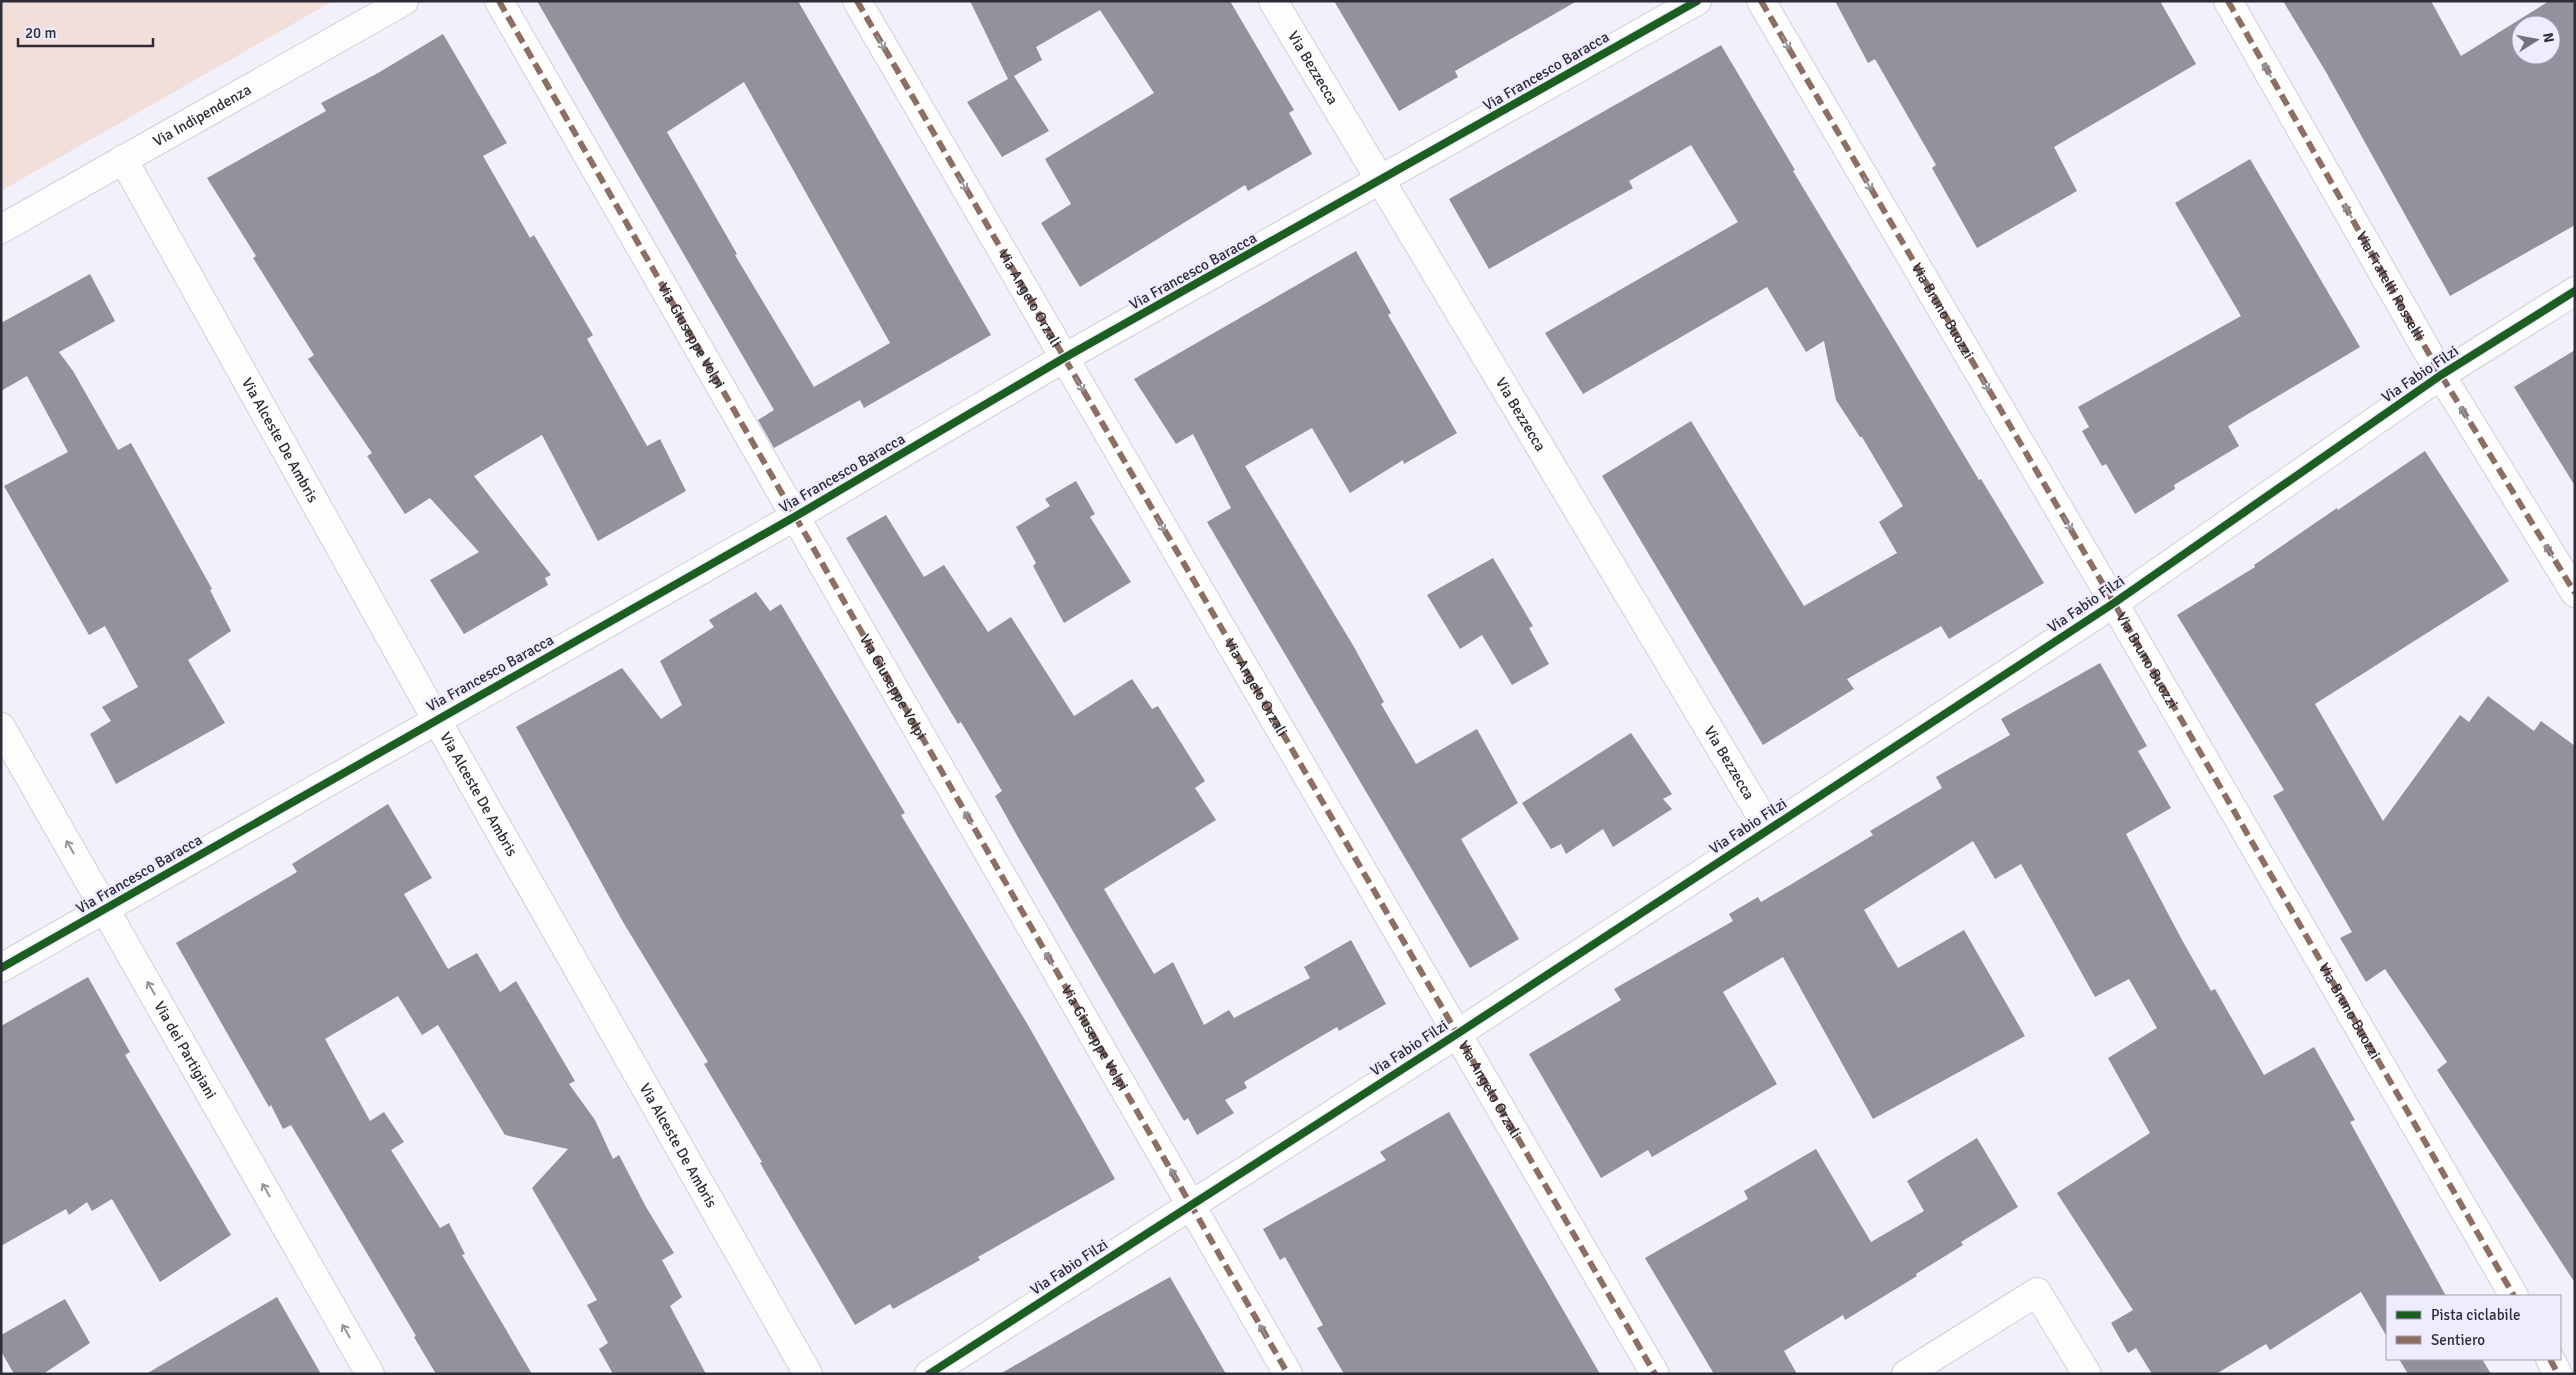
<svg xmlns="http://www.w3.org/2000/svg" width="2576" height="1375" viewBox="0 0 2576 1375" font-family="Signika,sans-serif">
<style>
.green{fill:#f3dfd9}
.building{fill:#93919e;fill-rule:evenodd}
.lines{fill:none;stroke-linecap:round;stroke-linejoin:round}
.street-casing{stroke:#d0ced9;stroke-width:30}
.street{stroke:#fdfdfe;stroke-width:28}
.quiet{stroke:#8d6e63;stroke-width:6;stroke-dasharray:12 6;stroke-linecap:butt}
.cycleway-casing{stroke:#eeecff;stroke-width:11}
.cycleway{stroke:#1b5e20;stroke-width:8}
.oneway{stroke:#95949b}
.labels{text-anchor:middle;stroke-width:5;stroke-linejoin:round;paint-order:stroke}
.street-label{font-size:15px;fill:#2d2c38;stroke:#eeecff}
</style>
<rect width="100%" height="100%" fill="#f2f0fb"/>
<!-- green -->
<path class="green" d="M1,1H333L1,191Z"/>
<!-- building -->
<g class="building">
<path d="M537,1H798L991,335L864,408L860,400L774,448L758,420L774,410ZM744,82L890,343L814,387L735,255L737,254L667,132Z"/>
<path d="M970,1H1230L1294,110L1289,113L1312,154L1248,191L1245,185L1080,287L1041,223L1071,204L1045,159L1154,93L1100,10L1036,47L1042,60L1014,76L1049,131L1002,157L967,102L1008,79Z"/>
<path d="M1334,1H1577L1455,71L1458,77L1399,111Z"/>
<path d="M1835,1H2160L2196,64L2054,147L2077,191L1977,248L1932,168L1936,165L1914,127L1875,59L1868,63Z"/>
<path d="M2283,1H2431L2461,56L2549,1H2575V225L2450,296L2326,72ZM2521,25H2551V55H2521Z"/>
<path d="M443,34L507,143L483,156L530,238L534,235L593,335L587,339L647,446L660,439L686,491L598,541L542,435L474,476L551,575L545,578L548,585L464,634L430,580L479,552L430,498L405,514L367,456L372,453L308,359L314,355L253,258L256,256L207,178L326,111L321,103L378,73Z"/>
<path d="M1721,45L1795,170L1793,171L1979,480L1981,479L2044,583L1949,639L1941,626L1882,659L1847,679L1854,689L1763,745L1602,476L1691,421L1804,606L1897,553L1879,522L1903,506L1862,437H1860L1836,400L1824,341L1806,352L1767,287L1583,394L1545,333L1738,222L1691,145L1629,181L1633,188L1489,269L1449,199Z"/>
<path d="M2250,159L2360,347L2228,426L2239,446L2174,485L2175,489L2135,514L2106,464L2102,466L2082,431L2089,427L2078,407L2241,316L2175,203Z"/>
<path d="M1356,251L1391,313L1388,315L1457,433L1404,464L1403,460L1350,493L1312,428L1245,466L1354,647L1384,702L1381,704L1416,764L1477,729L1518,803L1461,839L1519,939L1470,968L1207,522L1231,508L1193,434L1176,444L1134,379Z"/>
<path d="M90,274L115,321L59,352L73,371L118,450L131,443L212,589L210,590L231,631L188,660L225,723L116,784L90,734L111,721L102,707L138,687L105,626L89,635L4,486L68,452L27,376L1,391V323Z"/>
<path d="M2575,350V486L2514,387Z"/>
<path d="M2425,451L2509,581L2315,704L2383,821L2460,715L2469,722L2488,696L2534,731L2541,721L2575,746V1283L2437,1070L2447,1062L2385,969L2366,982L2340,938L2352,932L2273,796L2284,790L2177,615L2255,567L2254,565L2337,508L2338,510Z"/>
<path d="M1076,481L1095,514L1090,517L1131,582L1064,623L1033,566L1036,563L1016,527L1050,506L1045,499Z"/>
<path d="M886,515L924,577L944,565L988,632L1011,617L1074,716L1132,679L1152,709L1158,706L1205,781L1195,788L1216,820L1104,889L1154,974L1173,962L1204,1025L1229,1010L1234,1018L1310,978L1304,967L1351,940L1386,1004L1339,1031L1337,1027L1244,1082L1247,1088L1225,1100L1234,1113L1197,1135L1188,1118L1184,1121L1019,839L995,796L1002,791L961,722L958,724L846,538Z"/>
<path d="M1493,558L1533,626L1529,628L1549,664L1512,685L1482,635L1460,649L1427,595Z"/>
<path d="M756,592L770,611L781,604L905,813L901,815L1028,1025L1115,1179L978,1257L980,1260L893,1309L890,1304L855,1325L760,1163L762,1162L704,1064L708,1062L623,922L516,727L622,668L661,719L682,705L660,661L714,627L709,620Z"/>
<path d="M2100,663L2147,746L2138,751L2171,808L2126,834L2182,940L2211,991L2215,989L2264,1075L2314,1047L2355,1120L2350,1122L2446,1296H2387V1337L2361,1292L2270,1350L2266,1344L2216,1374H2152L2136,1348L2128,1353L2111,1323L2133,1310L2057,1193L2150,1133L2108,1058L2157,1028L2129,979L2095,997L2021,864L1995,879L1973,841L1864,910L1898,968L1964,930L2025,1036L1873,1119L1783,957L1723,992L1777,1084L1652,1157L1648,1150L1601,1178L1529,1054L1621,1000L1614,989L1733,921L1729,914L1758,897L1761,902L1790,885L1873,835L1870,831L1942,788L1936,777L2010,735L2001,719Z"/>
<path d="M1631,733L1672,794L1663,799L1672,809L1613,847L1603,829L1566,854L1561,844L1551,849L1522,803Z"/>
<path d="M388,804L432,878L404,894L448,969L477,953L500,992L516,981L575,1081L569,1084L595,1120L613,1159L619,1155L646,1207L674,1253L662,1260L682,1297L670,1306L706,1374H613L599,1349L608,1343L587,1305L597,1300L532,1188L568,1149L505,1135L438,1025L422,1035L398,996L325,1039L370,1121L384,1112L404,1142L391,1150L440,1228L449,1223L465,1254L462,1255L532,1374H436L414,1337L416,1336L291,1125L283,1129L271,1105L269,1107L176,943L297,872L292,864Z"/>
<path d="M88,977L130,1052L125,1055L231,1235L160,1282L112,1199L92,1211L87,1202L69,1215L66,1209L1,1246V1026Z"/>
<path d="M1449,1112L1600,1374H1344L1317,1328L1323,1325L1285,1257L1280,1260L1263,1229L1386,1160L1380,1152Z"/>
<path d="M1977,1138L2018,1207L1961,1242L1963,1245L1916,1274L1917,1276L1845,1320L1843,1315L1784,1351L1797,1374H1714L1645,1258L1748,1199L1744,1191L1816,1149L1871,1242L1924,1211L1907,1181Z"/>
<path d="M1170,1277L1226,1374H1000L1100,1316Z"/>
<path d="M277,1297L321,1374H146L260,1307Z"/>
<path d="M65,1299L90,1343L43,1374H14L1,1351V1335Z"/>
<path d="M2399,1359H2482L2491,1374H2408Z"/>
</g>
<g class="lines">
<!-- street casing -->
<g class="street-casing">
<g id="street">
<path id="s1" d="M499,1L1288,1374"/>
<path id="s2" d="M857,1L1655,1374"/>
<path id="s3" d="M1273,1L1769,829"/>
<path d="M1761,1L2114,603L2514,1296"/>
<path d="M2228,1L2441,375L2575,593"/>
<path id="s4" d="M123,159L436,719L808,1374"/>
<path id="s5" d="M1,229L404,1"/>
<path id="s6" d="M1,727L370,1374"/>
<path d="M1,968L796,516L1064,358L1697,1"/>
<path d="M2550,1359L2558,1374"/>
<path d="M929,1374L1457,1034L2114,603L2441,375L2575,291"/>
<path d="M1906,1374L2037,1292L2087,1374"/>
</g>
</g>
<!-- street -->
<use href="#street" class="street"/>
<!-- quiet -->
<g class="quiet">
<path d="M499,1L1288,1374"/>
<path d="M857,1L1655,1374"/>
<path id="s7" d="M1761,1L2114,603L2514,1296"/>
<path id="s8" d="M2228,1L2441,375L2575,593"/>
<path d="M2550,1359L2558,1374"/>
</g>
<!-- cycleway casing -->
<g class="cycleway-casing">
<g id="cycleway">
<path d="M1,968L796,516L1064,358L1697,1"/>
<path d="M929,1374L1457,1034L2114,603L2441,375L2575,291"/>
</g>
</g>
<!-- cycleway -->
<use href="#cycleway" class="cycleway"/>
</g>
<!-- one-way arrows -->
<defs><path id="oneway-shaft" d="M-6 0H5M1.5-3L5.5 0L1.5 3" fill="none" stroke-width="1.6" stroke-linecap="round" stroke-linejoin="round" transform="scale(1.25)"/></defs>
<g class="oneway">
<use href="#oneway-shaft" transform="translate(881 43) rotate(60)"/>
<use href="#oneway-shaft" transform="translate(1786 43) rotate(60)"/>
<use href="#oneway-shaft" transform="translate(2267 70) rotate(-120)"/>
<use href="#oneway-shaft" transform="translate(963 184) rotate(60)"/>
<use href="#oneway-shaft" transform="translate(1868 184) rotate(60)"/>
<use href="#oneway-shaft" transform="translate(2348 211) rotate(-120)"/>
<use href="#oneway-shaft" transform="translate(1985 384) rotate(60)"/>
<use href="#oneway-shaft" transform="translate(1080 385) rotate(60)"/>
<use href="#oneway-shaft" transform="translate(2464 413) rotate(-122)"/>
<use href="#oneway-shaft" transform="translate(2068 524) rotate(60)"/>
<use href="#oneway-shaft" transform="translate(1161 525) rotate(60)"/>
<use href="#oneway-shaft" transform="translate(2549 551) rotate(-122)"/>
<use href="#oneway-shaft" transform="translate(968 818) rotate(-120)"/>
<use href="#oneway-shaft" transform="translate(70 847) rotate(-120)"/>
<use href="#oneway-shaft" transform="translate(1049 959) rotate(-120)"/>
<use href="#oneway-shaft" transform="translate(151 988) rotate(-120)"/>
<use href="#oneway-shaft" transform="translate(1174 1175) rotate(-120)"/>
<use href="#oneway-shaft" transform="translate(266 1190) rotate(-120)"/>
<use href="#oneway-shaft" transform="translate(346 1331) rotate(-120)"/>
<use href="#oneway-shaft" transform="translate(1263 1331) rotate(-120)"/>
</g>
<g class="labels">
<!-- street labels -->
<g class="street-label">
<text dy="5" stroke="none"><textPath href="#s3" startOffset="78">Via Bezzecca</textPath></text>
<text transform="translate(1546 71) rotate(-30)" y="5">Via Francesco Baracca</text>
<text dy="5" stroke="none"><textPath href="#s5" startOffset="231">Via Indipendenza</textPath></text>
<text transform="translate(1193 271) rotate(-29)" y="5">Via Francesco Baracca</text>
<text dy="5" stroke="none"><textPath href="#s8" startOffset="328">Via Fratelli Rosselli</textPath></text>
<text dy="5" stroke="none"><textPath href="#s2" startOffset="344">Via Angelo Orzali</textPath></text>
<text dy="5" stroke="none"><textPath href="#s7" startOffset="359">Via Bruno Buozzi</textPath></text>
<text dy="5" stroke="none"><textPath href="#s1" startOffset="386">Via Giuseppe Volpi</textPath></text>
<text transform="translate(2420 374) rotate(-34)" y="5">Via Fabio Filzi</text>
<text dy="5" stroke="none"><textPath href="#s3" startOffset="482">Via Bezzecca</textPath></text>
<text dy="5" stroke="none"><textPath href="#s4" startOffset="322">Via Alceste De Ambris</textPath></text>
<text transform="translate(842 473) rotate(-30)" y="5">Via Francesco Baracca</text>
<text transform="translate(2086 604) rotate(-34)" y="5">Via Fabio Filzi</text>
<text dy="5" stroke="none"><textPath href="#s7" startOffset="764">Via Bruno Buozzi</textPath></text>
<text transform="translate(490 673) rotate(-29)" y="5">Via Francesco Baracca</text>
<text dy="5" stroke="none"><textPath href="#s1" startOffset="791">Via Giuseppe Volpi</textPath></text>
<text dy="5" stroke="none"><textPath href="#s2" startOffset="794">Via Angelo Orzali</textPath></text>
<text dy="5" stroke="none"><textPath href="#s3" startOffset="888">Via Bezzecca</textPath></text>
<text dy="5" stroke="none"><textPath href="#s4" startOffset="728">Via Alceste De Ambris</textPath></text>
<text transform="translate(1748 826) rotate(-33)" y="5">Via Fabio Filzi</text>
<text transform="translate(139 874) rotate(-30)" y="5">Via Francesco Baracca</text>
<text dy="5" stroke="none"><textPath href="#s7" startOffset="1169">Via Bruno Buozzi</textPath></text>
<text dy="5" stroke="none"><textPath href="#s1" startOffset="1196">Via Giuseppe Volpi</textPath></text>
<text transform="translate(1409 1048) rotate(-33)" y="5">Via Fabio Filzi</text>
<text dy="5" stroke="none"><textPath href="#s6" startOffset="372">Via dei Partigiani</textPath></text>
<text dy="5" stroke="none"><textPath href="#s2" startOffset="1259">Via Angelo Orzali</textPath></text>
<text dy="5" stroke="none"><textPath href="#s4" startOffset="1132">Via Alceste De Ambris</textPath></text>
<text transform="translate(1069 1267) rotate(-33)" y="5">Via Fabio Filzi</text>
</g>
</g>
<!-- border -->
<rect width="2576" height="1375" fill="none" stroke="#2d2c38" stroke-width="5"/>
<!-- legend -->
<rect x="2386" y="1295" width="175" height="65" fill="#eeecff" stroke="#a19faf"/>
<rect x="2396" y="1311" width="25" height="8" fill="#1b5e20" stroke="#a19faf"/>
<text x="2431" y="1320" font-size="15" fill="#2d2c38">Pista ciclabile</text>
<rect x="2396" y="1336" width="25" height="8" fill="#8d6e63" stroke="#a19faf"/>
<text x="2431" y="1345" font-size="15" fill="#2d2c38">Sentiero</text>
<!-- north arrow -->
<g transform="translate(2536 40) rotate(79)"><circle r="24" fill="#eeecff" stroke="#a19faf"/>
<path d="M0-4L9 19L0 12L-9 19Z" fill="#72717c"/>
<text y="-8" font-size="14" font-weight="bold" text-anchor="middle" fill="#2d2c38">N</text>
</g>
<!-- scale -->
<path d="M18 38v8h135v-8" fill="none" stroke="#2d2c38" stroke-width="2.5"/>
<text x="25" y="38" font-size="15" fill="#2d2c38" stroke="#eeecff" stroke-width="4" paint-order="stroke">20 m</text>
</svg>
